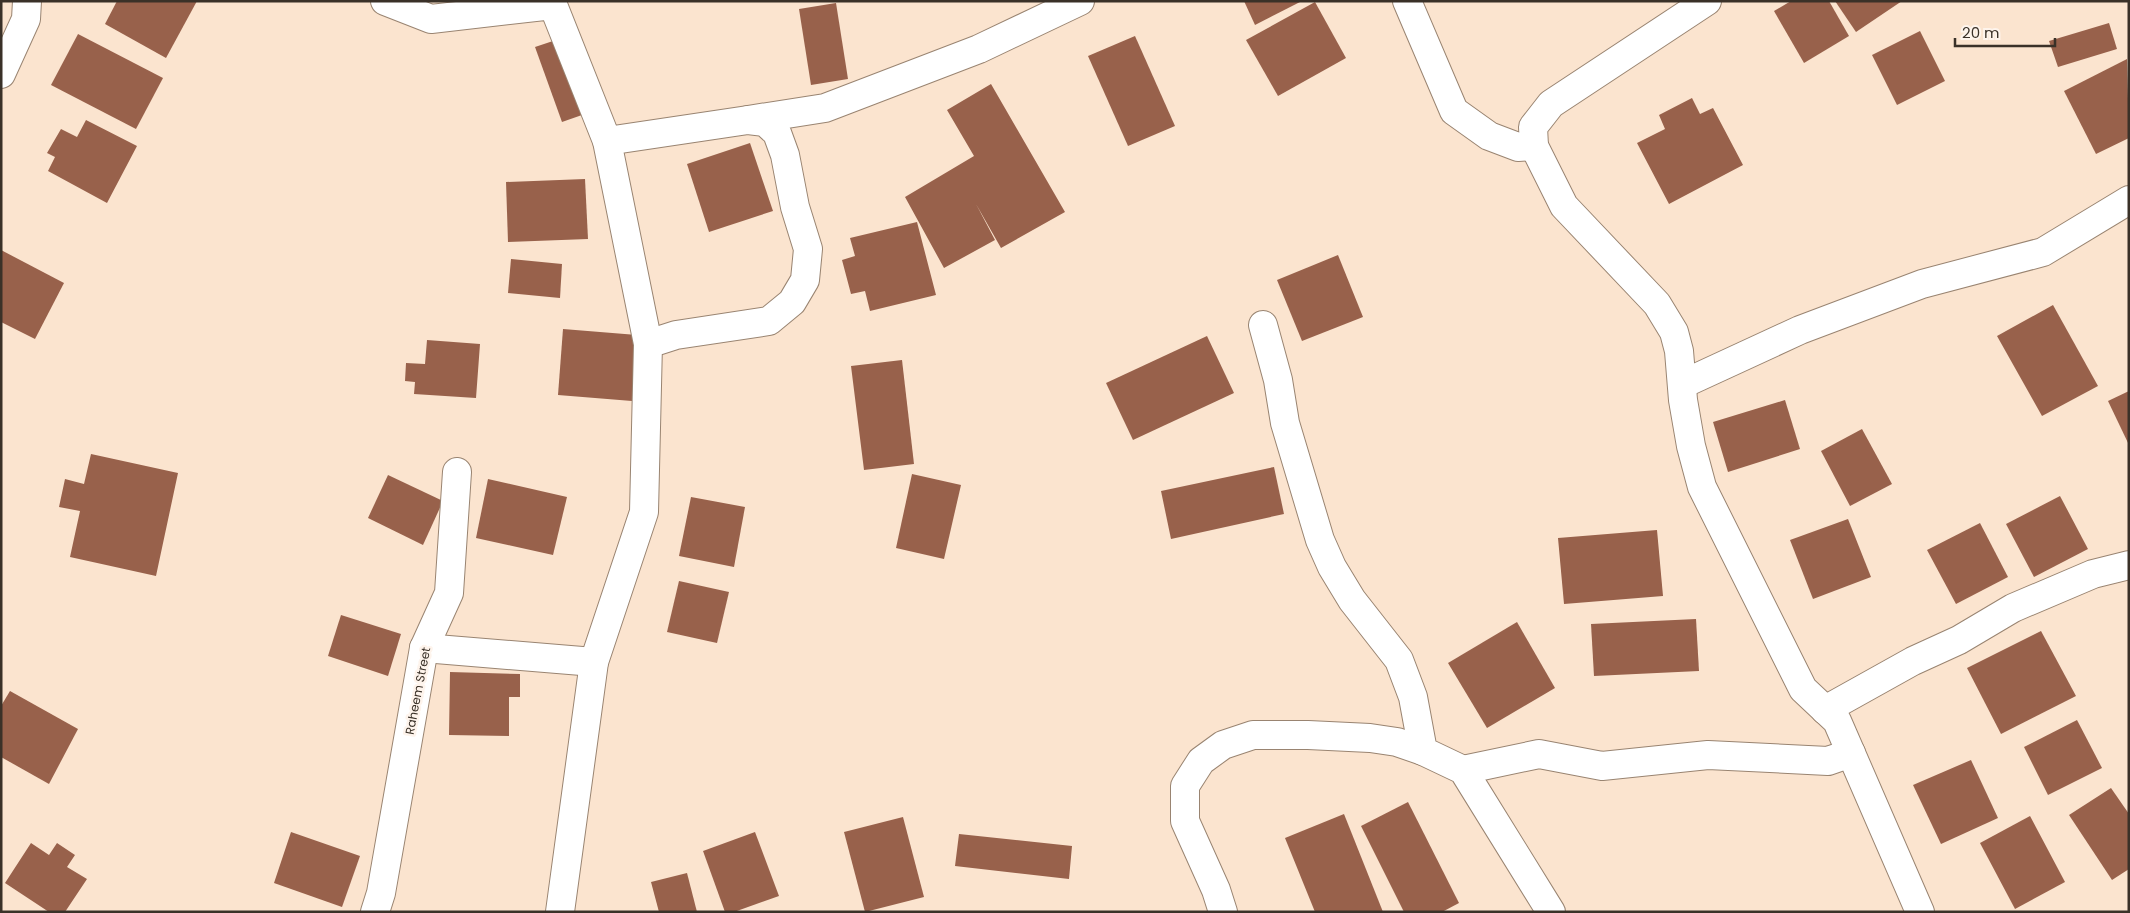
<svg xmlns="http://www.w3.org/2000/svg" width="2130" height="913" viewBox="0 0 2130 913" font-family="Poppins,sans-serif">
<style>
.building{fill:#98614b}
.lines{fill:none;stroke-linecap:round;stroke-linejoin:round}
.minor-casing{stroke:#998471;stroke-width:30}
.minor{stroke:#fff;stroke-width:28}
.labels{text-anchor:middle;stroke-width:5;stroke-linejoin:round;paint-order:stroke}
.street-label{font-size:12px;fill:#3a3128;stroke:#fef4ec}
</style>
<rect width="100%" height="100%" fill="#fbe4cf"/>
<!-- building -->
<g class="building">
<path d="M117,1H197L166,58L105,24Z"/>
<path d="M1244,1H1302L1255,25Z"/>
<path d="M1791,1H1829L1849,36L1804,63L1774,11Z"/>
<path d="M1835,1H1902L1856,32Z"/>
<path d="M1315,2L1346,58L1278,96L1246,40Z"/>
<path d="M836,3L848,79L811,85L799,9Z"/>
<path d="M2109,23L2117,49L2058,67L2049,41Z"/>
<path d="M1920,31L1945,81L1897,105L1872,55Z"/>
<path d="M78,34L163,78L136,129L51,85Z"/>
<path d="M1135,36L1175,126L1128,146L1088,56Z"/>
<path d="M556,40L582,115L562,122L535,47Z"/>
<path d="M2127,59L2129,138L2096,154L2064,91Z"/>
<path d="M991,84L1065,212L1001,248L976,204L995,240L944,268L905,197L974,156L947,110Z"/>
<path d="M1692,98L1700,114L1713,108L1743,165L1669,204L1637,143L1665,129L1659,115Z"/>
<path d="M86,120L137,146L107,203L48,171L55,157L47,153L61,129L77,137Z"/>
<path d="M750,143L773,211L709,232L687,164Z"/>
<path d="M585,179L588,239L508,242L506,182Z"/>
<path d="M917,222L936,295L870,311L865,291L851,294L842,260L855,256L850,238Z"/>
<path d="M1,250L64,283L35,339L1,322Z"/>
<path d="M1338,255L1363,317L1302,341L1277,280Z"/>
<path d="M511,259L562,264L560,298L508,293Z"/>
<path d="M2053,305L2098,386L2042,416L1997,336Z"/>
<path d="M563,329L637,335L632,401L558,395Z"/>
<path d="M1207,336L1234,393L1133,440L1106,383Z"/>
<path d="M427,340L480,344L476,398L414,394L415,382L405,381L406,363L425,364Z"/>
<path d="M902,360L914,464L864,470L851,366Z"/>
<path d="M2129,391V445L2108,401Z"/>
<path d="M1785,400L1800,449L1728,472L1713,422Z"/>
<path d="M1862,429L1892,484L1850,506L1821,451Z"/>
<path d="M91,454L178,473L156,576L70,557L80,511L59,507L65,479L84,484Z"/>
<path d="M1274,467L1284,514L1171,539L1161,491Z"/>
<path d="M912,474L961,485L944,559L896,548Z"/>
<path d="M388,475L443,501L423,545L368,518Z"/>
<path d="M488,479L567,497L553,555L476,538Z"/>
<path d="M2060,496L2088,549L2034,577L2006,524Z"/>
<path d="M691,497L745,507L734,567L679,556Z"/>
<path d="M1848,519L1871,577L1813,599L1790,540Z"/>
<path d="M1980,523L2008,577L1956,604L1927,550Z"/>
<path d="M1657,530L1663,596L1564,604L1558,538Z"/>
<path d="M679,581L729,592L717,643L667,632Z"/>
<path d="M341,615L401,634L388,676L328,656Z"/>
<path d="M1696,619L1699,671L1594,676L1591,624Z"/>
<path d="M1517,622L1555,688L1487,728L1448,663Z"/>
<path d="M2041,631L2076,696L2001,734L1967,668Z"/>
<path d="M450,672L520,674V697H509V736L449,735Z"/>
<path d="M10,691L78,729L49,784L1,757V706Z"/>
<path d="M2077,720L2102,768L2048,795L2024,747Z"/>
<path d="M1971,760L1998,818L1941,844L1913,785Z"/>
<path d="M2111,788L2129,814V869L2112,880L2069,815Z"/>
<path d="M1408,802L1459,903L1442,912H1404L1361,826Z"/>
<path d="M1344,814L1383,912H1315L1285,838Z"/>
<path d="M2030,816L2065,882L2015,909L1980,843Z"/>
<path d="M903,817L924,897L865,912L844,832Z"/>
<path d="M291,832L360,856L342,907L274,883Z"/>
<path d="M755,832L779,896L734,912H725L703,851Z"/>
<path d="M959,834L1072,846L1069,879L955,866Z"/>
<path d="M31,843L49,855L57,843L75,855L67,867L87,879L65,912H49L5,883Z"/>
<path d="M687,873L697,912H659L651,882Z"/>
</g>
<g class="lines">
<!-- minor casing -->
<g class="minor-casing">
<g id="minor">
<path d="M385,1L431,19L553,5L607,141L648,344"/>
<path d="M1407,1L1454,111L1489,136L1518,147L1534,146"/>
<path d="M1707,1L1551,104L1533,127L1534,146L1564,206L1657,304L1674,332L1679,351L1683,400L1691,446L1702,487L1803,689L1837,721L1920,912"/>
<path d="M1,74L26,19L27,1"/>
<path d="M748,120L825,108L979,49L1080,1"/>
<path d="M1263,325L1278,380L1285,423L1320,540L1332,567L1352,600L1399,660L1413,697L1423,751L1463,770L1551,912"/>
<path d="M1683,384L1800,330L1922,284L2043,252L2129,200"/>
<path d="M424,648L594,662"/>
<path d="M1825,710L1913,661L1959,640L2013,608L2093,574L2129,565"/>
<path d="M1463,770L1539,754L1602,766L1708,755L1828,761L1851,753"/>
<path d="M375,912L381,893L424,648L449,593L457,472"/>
<path d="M560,912L594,662L644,512L648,344L676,335L769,321L792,302L805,280L808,249L795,207L785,155L777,133L765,122L748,120L607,141"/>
<path d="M1223,912L1216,890L1185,821V786L1201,761L1223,745L1253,735H1308L1370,738L1397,742L1423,751"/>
</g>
</g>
<!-- minor -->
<use href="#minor" class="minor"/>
</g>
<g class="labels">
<!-- street labels -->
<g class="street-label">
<text transform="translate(418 691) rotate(-79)" y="4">Raheem Street</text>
</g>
</g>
<!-- border -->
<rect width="2130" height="913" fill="none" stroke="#3a3128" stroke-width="5"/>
<!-- scale -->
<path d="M1955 38v8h100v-8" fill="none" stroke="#3a3128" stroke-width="2.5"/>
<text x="1962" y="38" font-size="15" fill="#3a3128" stroke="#fef4ec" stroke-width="4" paint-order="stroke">20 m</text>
</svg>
